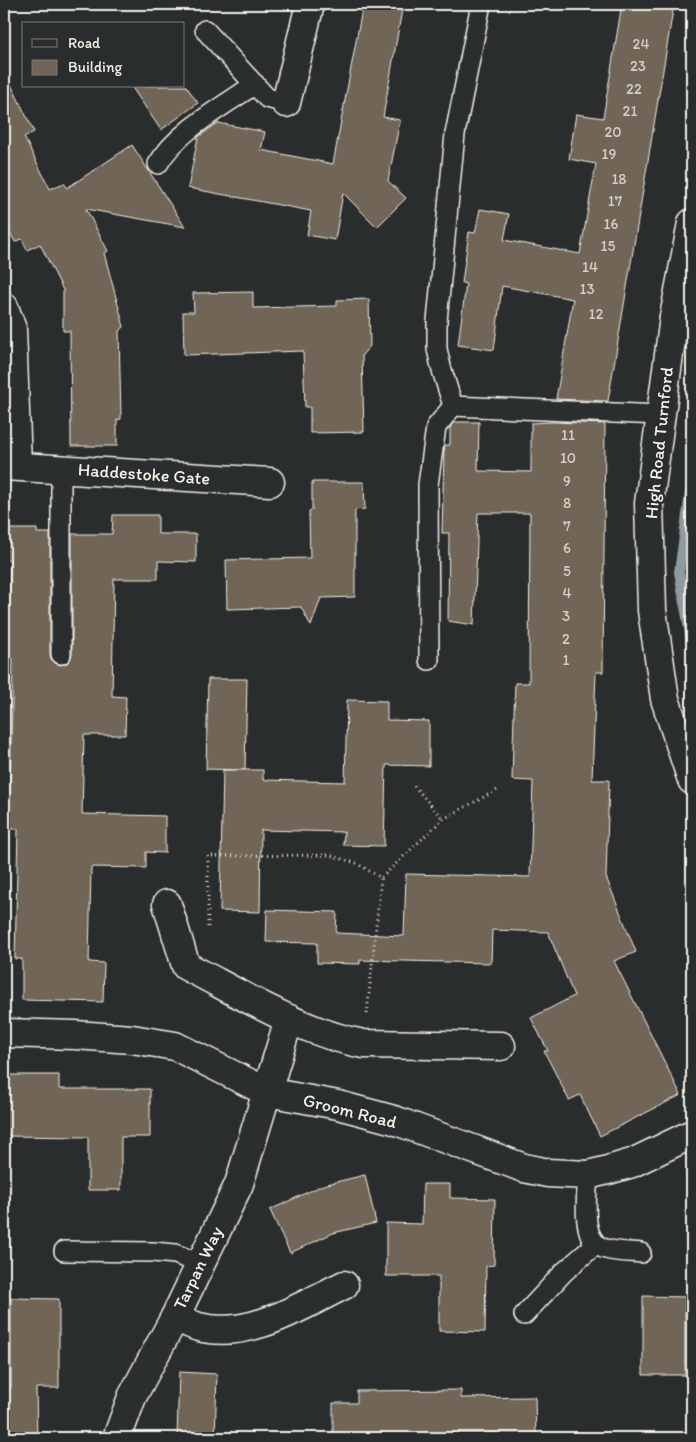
<svg xmlns="http://www.w3.org/2000/svg" width="696" height="1442" viewBox="0 0 696 1442" font-family="Itim,sans-serif">
<style>
.lines{fill:none;stroke-linecap:round;stroke-linejoin:round}
.stream{stroke:#909ba0;stroke-width:10}
.building{fill:#706557;stroke:#f4f1e8}
.service-casing{stroke:#f4f1e8;stroke-width:22}
.minor-casing{stroke:#f4f1e8;stroke-width:31}
.secondary-casing{stroke:#f4f1e8;stroke-width:31}
.path{stroke:#f4f1e8;stroke-width:3;stroke-dasharray:1 4;stroke-linecap:butt}
.service{stroke:#2a2d2e;stroke-width:19}
.minor{stroke:#2a2d2e;stroke-width:28}
.secondary{stroke:#2a2d2e;stroke-width:28}
.labels{text-anchor:middle;stroke-width:4.5;stroke-linejoin:round;paint-order:stroke}
.number-label{font-size:15px;fill:#d3cec4}
.street-label{font-size:18px;fill:#f4f1e8;stroke:#2a2d2e}
</style>
<rect width="100%" height="100%" fill="#2a2d2e"/>
<filter id="ink" filterUnits="userSpaceOnUse"><feTurbulence type="fractalNoise" baseFrequency=".02" numOctaves="2"/><feDisplacementMap in="SourceGraphic" scale="10" xChannelSelector="R" yChannelSelector="G"/><feConvolveMatrix kernelMatrix="1 2 1 2 8 2 1 2 1" color-interpolation-filters="sRGB"/></filter>
<g filter="url(#ink)">
<g class="lines">
<!-- stream -->
<path class="stream" d="M692,479L679,572L692,646"/>
</g>
<!-- building -->
<g class="building">
<path d="M363,4H403L383,117L400,120L388,181L406,198L377,227L343,193L335,240L307,235L311,211L188,188L198,137L218,123L265,132L261,150L333,164Z"/>
<path d="M622,4H674L608,401L556,399L573,299L502,286L494,350L458,345L466,284L462,283L469,232L475,233L480,209L509,214L504,240L580,254L596,164L569,159L576,114L603,118Z"/>
<path d="M4,70L34,132L24,137L50,189L64,183L67,188L132,145L185,227L86,209L108,251L104,253L124,327L119,331L121,419L117,420V446H71L70,331H63V290L40,244L27,250L22,239L15,242L4,221Z"/>
<path d="M131,86H186L198,103L161,130Z"/>
<path d="M253,292V308L337,306V300L369,299L370,346L362,355L364,432L310,433V407H305L303,351L184,355L183,312H194L193,293Z"/>
<path d="M455,422H479L478,471L531,472V423L552,422L605,424L603,672H596L592,780H609L606,877L636,952L614,961L681,1095L600,1136L580,1095L569,1100L544,1051H548L531,1018L574,996L548,932L492,930L491,963L360,960V964L317,963V943L266,942L267,910L337,912L336,933L404,936L406,874L530,877L533,781L512,780L515,683H529L530,513H478L474,625L448,621L449,533H442L444,451L445,445H450V428Z"/>
<path d="M312,482H364L365,509L355,510V597L321,598L311,626L301,607L227,609L226,560L310,558L309,511L312,510Z"/>
<path d="M113,515H158V534H196V562L158,561V579H114L112,696L126,697L125,735H84L82,814L165,816V853L146,852V868L91,867L89,962L104,963L103,1002L22,1000V959H15L18,829H9L13,659H9L10,560H4V529H37V533H50V654L51,659L55,663L61,665L67,663L70,660L72,654V534H112Z"/>
<path d="M208,679H247L245,770L206,769Z"/>
<path d="M347,700L387,701V720L429,721V766L386,765L384,846L343,845L344,832L261,830L260,912L220,911L223,770H263V780L345,782Z"/>
<path d="M4,1075H59V1089H150V1137H121V1190H88V1137L4,1136Z"/>
<path d="M365,1175L376,1223L333,1233L290,1253L270,1210L323,1185Z"/>
<path d="M423,1184H450V1198L495,1199L494,1265L486,1266L485,1332L439,1331V1276H386V1223L422,1224Z"/>
<path d="M643,1296L685,1297V1375H643Z"/>
<path d="M11,1298L59,1299V1388H36L37,1438H4V1388H11Z"/>
<path d="M179,1372L217,1374L215,1438H177Z"/>
<path d="M461,1390V1398L535,1397L536,1438H501V1434H422V1438H333V1403H357V1391Z"/>
</g>
<g class="lines">
<!-- service casing -->
<g class="service-casing">
<g id="service">
<path d="M481,4L455,134L437,321V349L441,367L453,406L660,415"/>
<path d="M205,30L267,98L286,103"/>
<path d="M158,164C177,131 224,106 255,84"/>
<path d="M61,654V469"/>
<path d="M429,660L428,485L436,427L453,406"/>
<path d="M588,1175C587,1196 579,1243 606,1249C617,1252 630,1252 641,1253"/>
<path d="M64,1251L153,1252L175,1254L201,1264"/>
<path d="M524,1315L564,1272L595,1245"/>
</g>
</g>
<!-- minor casing -->
<g class="minor-casing">
<g id="minor">
<path d="M286,103L310,4"/>
<path d="M4,307L12,329L17,466"/>
<path d="M674,317L692,320"/>
<path d="M4,466L270,482"/>
<path d="M167,904L186,966C239,993 305,1034 364,1044L501,1046"/>
<path d="M4,1033L75,1035L132,1039L175,1046L267,1092L338,1105L394,1120L524,1168L548,1173L588,1175L608,1170L632,1163L692,1134"/>
<path d="M175,1317C183,1320 191,1325 199,1327C249,1340 301,1306 344,1285"/>
<path d="M117,1438L132,1397L175,1317L239,1184L289,1019"/>
</g>
</g>
<!-- secondary casing -->
<g class="secondary-casing">
<path id="secondary" d="M692,223L674,317L649,503L652,610L665,699L692,780"/>
</g>
<!-- path -->
<g class="path">
<path d="M414,786L443,819"/>
<path d="M208,927V856L329,855L356,863L381,878L443,819L497,790"/>
<path d="M367,1014L381,878"/>
</g>
<!-- service -->
<use href="#service" class="service"/>
<!-- minor -->
<use href="#minor" class="minor"/>
<!-- secondary -->
<use href="#secondary" class="secondary"/>
</g>
</g>
<g class="labels">
<!-- number labels -->
<g class="number-label">
<text x="641" y="49">24</text>
<text x="638" y="71">23</text>
<text x="634" y="94">22</text>
<text x="630" y="116">21</text>
<text x="613" y="137">20</text>
<text x="609" y="159">19</text>
<text x="619" y="184">18</text>
<text x="615" y="206">17</text>
<text x="611" y="229">16</text>
<text x="608" y="251">15</text>
<text x="590" y="272">14</text>
<text x="587" y="294">13</text>
<text x="596" y="319">12</text>
<text x="568" y="440">11</text>
<text x="568" y="463">10</text>
<text x="567" y="486">9</text>
<text x="567" y="508">8</text>
<text x="567" y="531">7</text>
<text x="567" y="553">6</text>
<text x="567" y="576">5</text>
<text x="567" y="598">4</text>
<text x="566" y="621">3</text>
<text x="566" y="644">2</text>
<text x="566" y="665">1</text>
</g>
<!-- street labels -->
<g class="street-label">
<text transform="translate(659 443) rotate(-84)" y="6">High Road Turnford</text>
<text transform="translate(144 474) rotate(4)" y="6">Haddestoke Gate</text>
<text transform="translate(350 1111) rotate(14)" y="6">Groom Road</text>
<text transform="translate(198 1268) rotate(-64)" y="6">Tarpan Way</text>
</g>
</g>
<!-- margin -->
<rect width="696" height="1442" fill="none" stroke="#2a2d2e" stroke-width="20"/>
<rect x="10" y="10" width="676" height="1422" fill="none" stroke="#f4f1e8" stroke-width="2" filter="url(#ink)"/>
<!-- legend -->
<rect x="22" y="22" width="162" height="65" fill="#2a2d2e" stroke="#7b7b78"/>
<rect x="32" y="39" width="25" height="8" fill="#2a2d2e" stroke="#7b7b78"/>
<text x="68" y="48" font-size="15" fill="#f4f1e8">Road</text>
<rect x="32" y="60" width="25" height="15" fill="#706557" stroke="#7b7b78"/>
<text x="68" y="72" font-size="15" fill="#f4f1e8">Building</text>
</svg>
